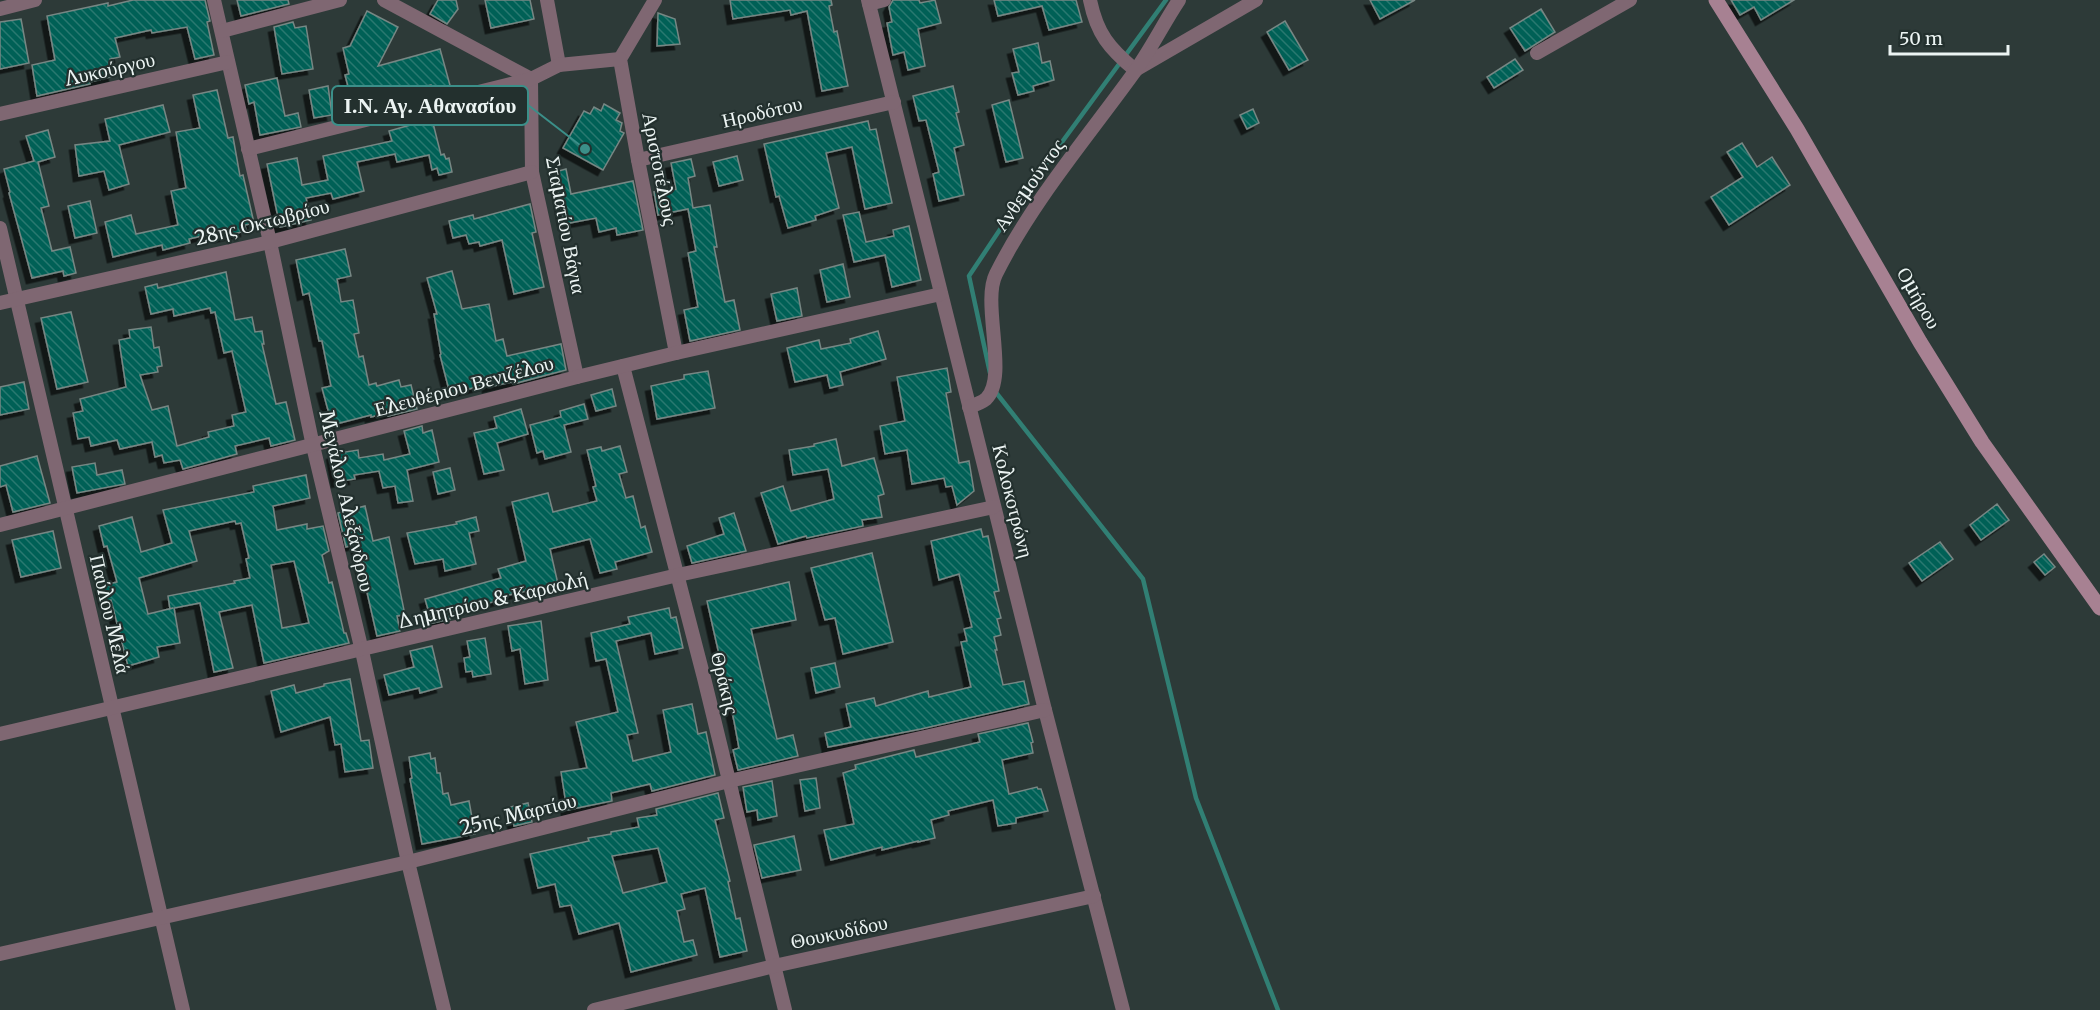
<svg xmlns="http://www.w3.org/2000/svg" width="2100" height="1010" viewBox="0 0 2100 1010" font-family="Merriweather,serif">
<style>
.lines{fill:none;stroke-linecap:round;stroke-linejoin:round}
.stream{stroke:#317f74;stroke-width:4.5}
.building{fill:url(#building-back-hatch);stroke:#778784;stroke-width:1.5;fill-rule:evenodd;filter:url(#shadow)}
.street{stroke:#7f6772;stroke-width:14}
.secondary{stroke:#a78192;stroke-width:15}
.labels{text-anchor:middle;stroke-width:4.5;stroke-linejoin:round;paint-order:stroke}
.street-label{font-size:20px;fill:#ecf4f3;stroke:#23302e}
.leader{fill:none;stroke:#3b8f89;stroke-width:2}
.callout-dot{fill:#3b8f89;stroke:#23302e;stroke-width:2}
.callout{fill:#23302e;stroke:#3b8f89;stroke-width:2}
.callout-label{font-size:21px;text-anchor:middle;font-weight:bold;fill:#ecf4f3}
</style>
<defs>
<pattern id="building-back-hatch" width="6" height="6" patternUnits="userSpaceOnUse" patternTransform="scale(1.5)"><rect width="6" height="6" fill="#046157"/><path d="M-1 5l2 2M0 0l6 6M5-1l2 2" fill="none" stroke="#297870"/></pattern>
<filter id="shadow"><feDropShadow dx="-5.5" dy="5.5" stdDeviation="0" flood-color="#0009"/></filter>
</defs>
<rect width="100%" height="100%" fill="#2d3a38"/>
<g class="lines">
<!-- stream -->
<g class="stream">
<path d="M990,373L969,276L1021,198L1166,0"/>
<path d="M994,390L1143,579L1196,798L1278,1010"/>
</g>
</g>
<!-- building -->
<g class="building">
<path d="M133,0H205L210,21L207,22L214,55L195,59L187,27L152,33L151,30L115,38L120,57L110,59L114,76L90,82V84L37,96L32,65L55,60L47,16L108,3V6Z"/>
<path d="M237,0H288L289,4L241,16Z"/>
<path d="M438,0H456L458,9L447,24L430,14Z"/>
<path d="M485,0H530L534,19L491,28Z"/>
<path d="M730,0H831L832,5L829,6L834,32L837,31L848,86L822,91L807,11L791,15L790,10L733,19Z"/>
<path d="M893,0H919L920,3L935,0L941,23L918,29L925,66L908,70L904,52L893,55L887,23L892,22L889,7Z"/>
<path d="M994,0H1076L1082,22L1049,30L1042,6L998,16Z"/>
<path d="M1370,0H1415L1380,19Z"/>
<path d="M1731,0H1794L1761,20L1754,7L1740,15Z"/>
<path d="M1541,9L1555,32L1525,51L1510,28Z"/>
<path d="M367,11L398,27L378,66L440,49L451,89L433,93L431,85L407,91L408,94L354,109L345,75L349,74L343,48L350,46Z"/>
<path d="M658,13L675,19L680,44L657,46Z"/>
<path d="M21,19L29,63L0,69V22Z"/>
<path d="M1285,21L1308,60L1289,70L1267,32Z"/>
<path d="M293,22L295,28L306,26L313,69L282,74L274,27Z"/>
<path d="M1038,43L1042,63L1050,61L1054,80L1033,86L1034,91L1018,95L1012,73L1019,72L1013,49Z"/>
<path d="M1515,59L1523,70L1494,88L1487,77Z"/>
<path d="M277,78L285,116L298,113L301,127L260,135L254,102L249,104L245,85Z"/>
<path d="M328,86L332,115L314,118L309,90Z"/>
<path d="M953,86L959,112L956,113L964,145L954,148L964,195L939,201L933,174L939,172L926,120L919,121L913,96Z"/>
<path d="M217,90L228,138L233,137L240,176L243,175L254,223L245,225L246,231L220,237L219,232L189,239L190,243L163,250L162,245L113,257L105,222L131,215L136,234L178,225L171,191L186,188L176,132L200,128L193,95Z"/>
<path d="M1009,100L1023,158L1006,162L992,105Z"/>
<path d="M604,104L620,113L616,120L622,123L620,131L624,133L603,170L563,148L584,111L590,114L594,107L601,111Z"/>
<path d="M163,105L170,132L119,145L129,184L109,190L104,171L79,176L75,145L110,141L105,119Z"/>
<path d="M1253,109L1259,123L1247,129L1240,115Z"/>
<path d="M432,119L441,155L444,154L446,159L449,158L452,172L439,175L437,168L432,170L429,155L397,162L395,154L357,162L364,191L333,199L331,193L306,198L311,220L280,227L267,164L297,158L302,185L328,180L323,156L392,141L389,131Z"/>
<path d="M868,121L870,130L876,129L892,203L865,209L852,147L826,153L839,208L815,216L816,220L788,228L779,196L776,197L764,144Z"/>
<path d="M48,130L55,157L38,162L49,206L41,208L52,251L70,247L76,273L64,276L63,271L32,278L9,193L10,192L4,169L34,161L26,136Z"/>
<path d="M1742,143L1757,167L1772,157L1790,185L1729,225L1711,197L1743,177L1727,152Z"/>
<path d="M737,156L743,180L719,186L713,162Z"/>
<path d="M691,159L695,176L688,178L693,208L710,205L717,247H714L725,302L734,300L740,330L690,341L684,310L698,307L688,253L696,251L688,209L658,215L654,192L676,189L671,163Z"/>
<path d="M566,169L571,194L633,181L643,230L617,235L616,228L599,232L596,218L564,224L555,172Z"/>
<path d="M90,201L97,233L75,238L68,206Z"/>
<path d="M530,204L536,232L532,233L544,287L514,294L502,240L480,246L479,242L469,244L466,235L453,238L449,221L473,215L474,219Z"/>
<path d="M859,212L866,242L894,236L893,230L909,226L921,280L892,287L885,255L854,262L843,215Z"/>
<path d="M345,249L351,276L337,279L341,302L353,300L359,333L354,334L359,357L363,356L369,385L376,383L377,386L399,380L401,387L411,385L417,409L388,416L387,413L371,417V415L332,425L322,388L331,386L322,341H319L309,293L303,295L296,260Z"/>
<path d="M843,264L850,297L827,302L820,270Z"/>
<path d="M452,271L462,309L489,304L496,341L503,339L507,356L561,344L566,370L513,384L512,382L488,387V384L450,394L440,355L441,354L434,314H437L427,278Z"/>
<path d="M226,272L235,320L252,317L255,332L262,331L264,344H262L276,404L286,402L295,440L271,446L269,438L235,446L237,454L183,469L180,460L164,463L162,455L155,457L152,442L120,449L117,440L91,446L89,437L78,439L73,413L83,411L80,399L126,387L119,340L130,338L129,330L151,327L154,348L159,347L162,366L157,367L158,372L140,375L152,410L168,406L177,446L209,437L208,432L234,426L232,415L246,412L232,351L224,353L215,312L211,313L210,308L174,316L173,309L151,314L145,287L157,284L158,288Z"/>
<path d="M797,288L802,316L777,321L771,294Z"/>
<path d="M71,312L88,382L57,389L41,318Z"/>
<path d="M878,331L886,359L840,372L843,385L830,388L827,375L795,382L787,348L819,340L821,349L851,343L850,339Z"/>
<path d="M947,368L951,392L946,393L959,463L969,461L974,491L957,505L952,486L946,487L944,478L912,484L907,450L885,454L880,426L905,421L897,377Z"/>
<path d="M708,371L715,408L657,419L651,386L684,379V375Z"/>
<path d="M24,382L29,409L0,415V387Z"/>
<path d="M612,389L616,406L596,411L591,395Z"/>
<path d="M584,404L588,419L564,425L571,452L545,459L543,451L537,453L530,425L561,417L560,411Z"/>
<path d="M521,409L528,434L497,443L504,470L484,474L474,433L497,428L494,417Z"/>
<path d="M422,426L423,433L432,430L439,462L407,470L413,501L398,503L395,486L383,488L379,471L354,475L355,479L337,482L332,454L358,450L359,458L383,454L384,460L410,454L404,431Z"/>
<path d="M836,439L842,466L874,458L884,494L878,496L882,517L862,520L863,526L807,538L806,536L778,544L761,493L783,486L791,511L834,499L828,469L793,475L789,450L814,446V444Z"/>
<path d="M620,446L627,472L619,474L626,498L633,496L641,528L645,526L652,552L615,562L617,569L600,573L590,539L550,549L558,584L504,596L505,599L448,613L450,619L432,623L425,599L501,578L498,569L526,561L512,502L548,493L553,512L597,501L593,487L596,486L587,450L601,447L602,451Z"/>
<path d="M37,456L50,503L13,512L6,485L0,487V466Z"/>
<path d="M95,463L97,475L122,470L125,484L77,493L72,467Z"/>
<path d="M450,468L455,490L438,494L433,472Z"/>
<path d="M306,475L310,498L273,506L277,530L307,524V529L323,526L329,551L322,555L329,583L332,582L344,633H346L349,643L264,663L252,605L219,612L233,668L214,672L200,603L174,608L180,643L157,647L159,657L128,666L111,600L105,601L101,586L117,582L107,546L104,547L99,526L132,517L141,552L172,543L163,510L254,492L253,486ZM235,521L236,524L241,523L249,558L246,559L250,578L234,581L235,583L168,596L170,609L173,608L148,614L139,578L197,561L189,531ZM294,561L309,623L282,628L271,565Z"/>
<path d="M1997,504L2009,520L1981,540L1970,525Z"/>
<path d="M365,506L373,541L389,537L405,615L397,616L400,631L377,636L356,544L346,547L338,513Z"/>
<path d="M734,513L746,551L692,563L687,546L724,534L719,518Z"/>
<path d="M476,517L479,531L469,533L476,564L445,571L443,559L415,564L407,533L457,524L456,522Z"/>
<path d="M981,529L983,537L988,536L999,591L994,592L1001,618L997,619L1001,635L994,637L997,650H995L1003,685L1024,681L1029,704L921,729L828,747L825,733L851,727L846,704L874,698L876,706L928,691L929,697L971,687L961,642L967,641L964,629L972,627L959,574L939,580L931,541Z"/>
<path d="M53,531L61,568L21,577L12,540Z"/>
<path d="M1940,542L1953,559L1922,581L1909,563Z"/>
<path d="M872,553L893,642L843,654L835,618L825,620L811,568Z"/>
<path d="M2044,554L2055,567L2045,575L2034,562Z"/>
<path d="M789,582L796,620L751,629L777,739L793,735L798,756L738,770L733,750L739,748L734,721L707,601Z"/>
<path d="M669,608L671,618L676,617L683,648L655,654L651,633L616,641L638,733L627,735L633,761L671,752L663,710L692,704L698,734L706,732L715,775L652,791L650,784L611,793L612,801L567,810L561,772L587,768L576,722L618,712L606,659L596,661L591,633L630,624L628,617Z"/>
<path d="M541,621L548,680L525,684L520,649L512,651L508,626Z"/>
<path d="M485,638L491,674L473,677L472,671L466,672L464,658L470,657L467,641Z"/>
<path d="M432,646L442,687L420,693L419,688L389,695L384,675L414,667L410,651Z"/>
<path d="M835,663L840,687L816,693L811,668Z"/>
<path d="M350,679L361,741L369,740L373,768L345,772L341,744L335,745L330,717L281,732L271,691L294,685L296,693L324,686V684Z"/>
<path d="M1028,723L1033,742L1031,743L1033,753L1002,760L1009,794L1037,787L1038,789H1041L1048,811L1016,818V823L998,826L993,800L948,811L949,815L931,820L935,838L918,842V841L882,850V847L831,860L824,830L854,824L843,773L856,769L855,765L914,750L916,757L980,742L978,734Z"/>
<path d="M430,753L431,759L435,758L437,773H440L443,794L448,793L451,805L469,801L475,834L422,844L410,779L412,778L409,757Z"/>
<path d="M816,778L820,808L805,811L800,780Z"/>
<path d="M772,781L777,816L758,820L757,810L747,812L743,787Z"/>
<path d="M718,793L724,818L715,820L730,881L728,882L736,919L740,918L747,951L720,957L705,888L681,894L685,909L677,911L684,942L693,940L697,955L631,972L619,923L579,934L571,905L560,907L555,884L538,888L530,854L589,841L588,838L611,834V832L639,827L637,818L657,815L656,809ZM658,848L667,882L623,893L612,856Z"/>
<path d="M528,803L532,822L514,826L510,807Z"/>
<path d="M794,836L801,870L762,878L754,845Z"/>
</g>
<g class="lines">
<!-- street -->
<g class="street">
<path d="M214,0L270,242L313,446L362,651L408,862L444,1010"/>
<path d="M384,0L531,79L532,172L577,377"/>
<path d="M547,0L559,65"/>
<path d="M655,0L620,59L638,160L676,353"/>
<path d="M868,0L1045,710L1123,1010"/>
<path d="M1090,0C1097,34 1109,48 1135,70"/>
<path d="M869,4L884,0"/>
<path d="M0,9L35,0"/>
<path d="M222,31L340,0"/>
<path d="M1537,53L1630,0"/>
<path d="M1137,69L1256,0"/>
<path d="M0,114L228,62"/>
<path d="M248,149L531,79L559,65L620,59"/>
<path d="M638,160L894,102"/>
<path d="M0,228L183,1010"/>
<path d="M0,303L270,242L532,172"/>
<path d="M623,366L704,678L785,1010"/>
<path d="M969,407C975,405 981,403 986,399C1009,377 981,303 996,274C1032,202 1086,139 1133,74C1150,51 1163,24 1179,0"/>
<path d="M0,525L577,377L676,353L941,294"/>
<path d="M0,734L678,575L994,507"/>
<path d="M0,954L408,862L729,781L1045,710"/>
<path d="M594,1010L774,966L1094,896"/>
</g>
<!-- secondary -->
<path class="secondary" d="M1716,0L1797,129L1920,342L1982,442L2100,608"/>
</g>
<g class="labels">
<!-- street labels -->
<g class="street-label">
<text transform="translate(110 69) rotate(-13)" y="7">Λυκούργου</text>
<text transform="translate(762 112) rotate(-13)" y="7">Ηροδότου</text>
<text transform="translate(660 169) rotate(79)" y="7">Αριστοτέλους</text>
<text transform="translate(1029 185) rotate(-55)" y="7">Ανθεμούντος</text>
<text transform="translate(262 222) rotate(-14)" y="7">28ης Οκτωβρίου</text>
<text transform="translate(566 225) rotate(79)" y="7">Σταματίου Βάγια</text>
<text transform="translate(1919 298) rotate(60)" y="7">Ομήρου</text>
<text transform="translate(464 386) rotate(-15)" y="7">Ελευθέριου Βενιζέλου</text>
<text transform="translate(347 501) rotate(77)" y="7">Μεγάλου Αλεξάνδρου</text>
<text transform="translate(1013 501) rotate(76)" y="7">Κολοκοτρώνη</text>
<text transform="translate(492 600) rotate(-13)" y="7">Δημητρίου &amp; Καραολή</text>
<text transform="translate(110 614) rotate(77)" y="7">Παύλου Μελά</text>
<text transform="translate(725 683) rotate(76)" y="7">Θράκης</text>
<text transform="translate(518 814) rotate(-14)" y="7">25ης Μαρτίου</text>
<text transform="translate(839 932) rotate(-12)" y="7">Θουκυδίδου</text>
</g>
</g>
<!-- callouts -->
<path class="leader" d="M585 149L528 105"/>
<circle class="callout-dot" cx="585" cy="149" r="6"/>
<rect class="callout" x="332" y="86" width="196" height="39" rx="6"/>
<g class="callout-label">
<text x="430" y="113">Ι.Ν. Αγ. Αθανασίου</text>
</g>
<!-- scale -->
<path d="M1890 45v9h118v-9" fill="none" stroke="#ecf4f3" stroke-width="3"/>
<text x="1899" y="45" font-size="18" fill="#ecf4f3" stroke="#23302e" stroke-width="4.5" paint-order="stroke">50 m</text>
</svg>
